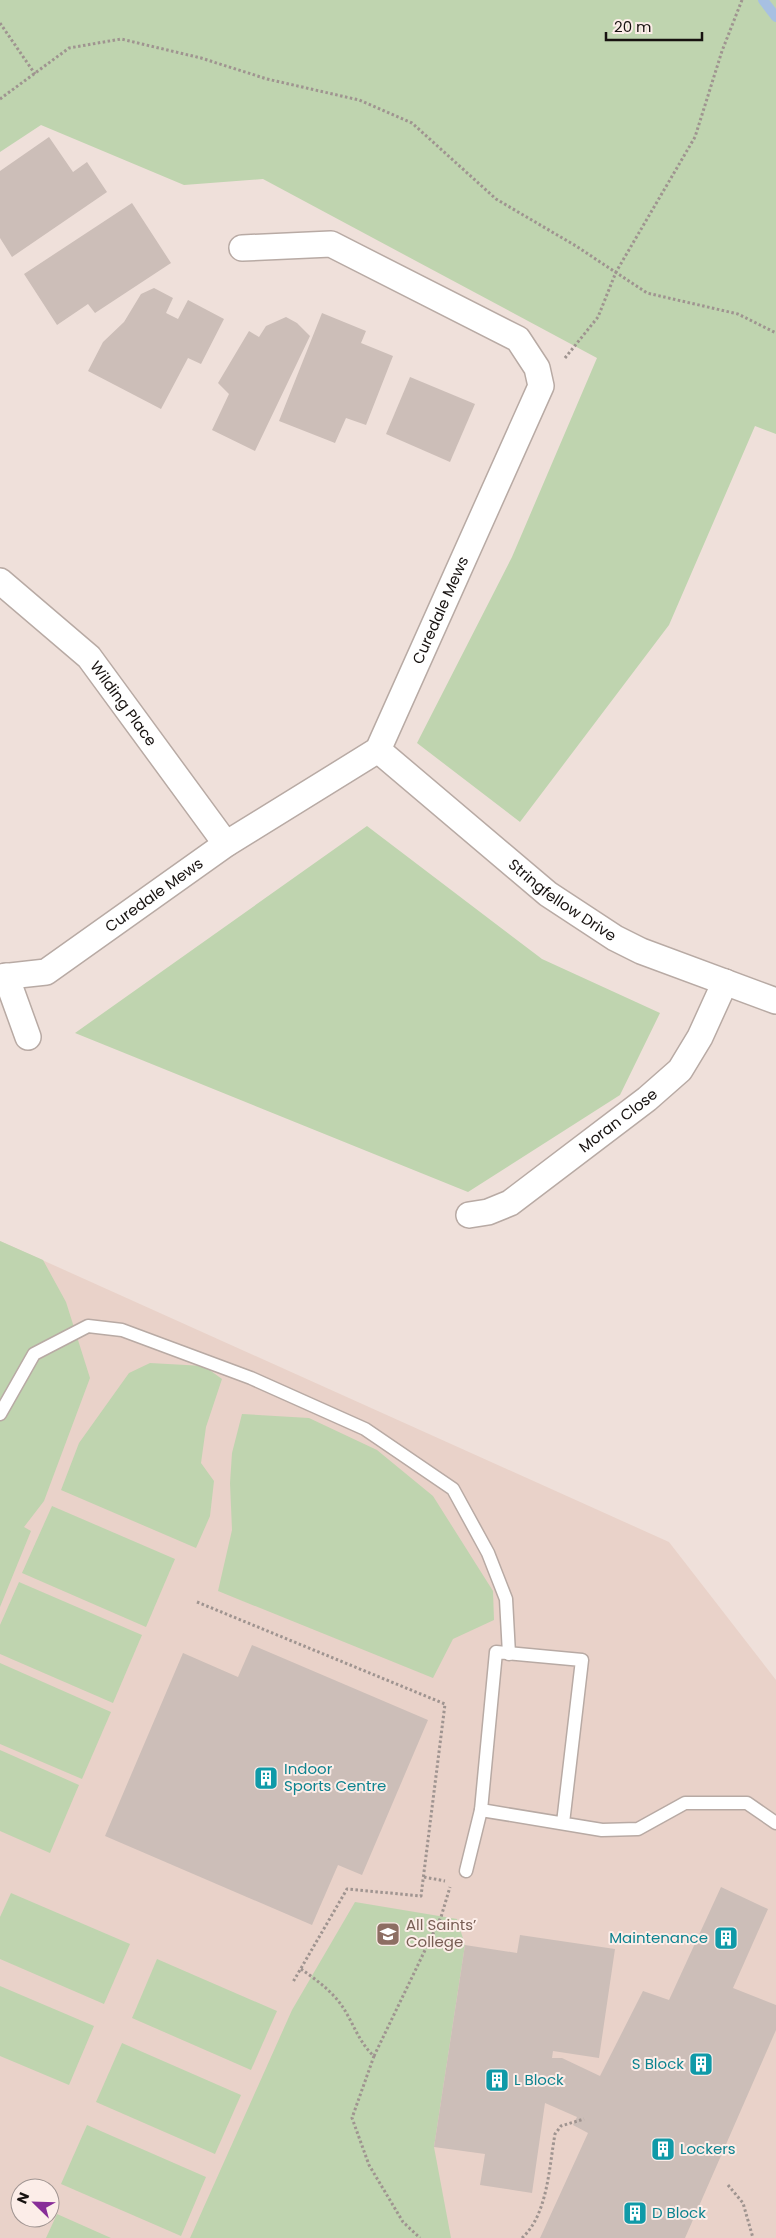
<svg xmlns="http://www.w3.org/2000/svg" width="776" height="2238" viewBox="0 0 776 2238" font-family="Poppins,sans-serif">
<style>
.built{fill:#e9d2c9;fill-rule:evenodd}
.green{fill:#bfd4af}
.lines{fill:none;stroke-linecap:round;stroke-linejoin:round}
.stream{stroke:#a7c0e2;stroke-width:10}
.building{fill:#ccbeb8}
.service-casing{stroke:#b8aaa4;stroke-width:15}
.minor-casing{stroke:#b8aaa4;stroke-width:28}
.path{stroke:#9f9490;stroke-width:3;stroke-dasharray:2.5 2.5;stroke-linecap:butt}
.service{stroke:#fff;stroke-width:12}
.minor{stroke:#fff;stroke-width:25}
.labels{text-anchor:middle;stroke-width:4;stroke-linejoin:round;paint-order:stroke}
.street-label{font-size:15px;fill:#171210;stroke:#fcede8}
.culture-label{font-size:15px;fill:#0d838f;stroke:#fcede8;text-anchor:start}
.education-label{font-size:15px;fill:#785e54;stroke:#fcede8;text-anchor:start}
</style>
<rect width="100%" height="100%" fill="#efe0da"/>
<!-- built -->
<path class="built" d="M0,1241L669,1542L776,1680V2238H0ZM20,2188H50V2218H20Z"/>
<!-- green -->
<g class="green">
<path d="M0,0H776V434L755,426L669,625L520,822L417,743L512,557L597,358L263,179L184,185L41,125L0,152Z"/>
<path d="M367,826L542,959L660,1013L620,1095L468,1192L75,1033Z"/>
<path d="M0,1241L43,1260L66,1302L90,1378L44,1501L24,1527L31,1531L0,1607Z"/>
<path d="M150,1363L204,1366L222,1379L206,1427L201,1463L214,1481L210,1516L196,1548L61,1490L79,1443L129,1373Z"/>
<path d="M242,1414L309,1418L377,1450L433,1496L493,1591L494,1620L453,1639L433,1678L218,1591L232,1530L230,1483L232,1453Z"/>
<path d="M52,1506L175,1559L146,1627L22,1573Z"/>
<path d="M19,1582L142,1635L113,1703L0,1654V1625Z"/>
<path d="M0,1663L111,1712L82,1779L0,1744Z"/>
<path d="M0,1750L79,1785L50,1853L0,1831Z"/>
<path d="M11,1893L130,1944L104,2004L0,1959V1917Z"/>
<path d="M355,1902L457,1919L465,1945L434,2147L451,2238H190L292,2010Z"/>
<path d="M157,1959L277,2011L251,2070L132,2018Z"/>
<path d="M0,1986L94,2026L69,2085L0,2056Z"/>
<path d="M122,2043L241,2095L215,2154L96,2102Z"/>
<path d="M87,2125L206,2177L181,2236L61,2184Z"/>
<path d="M57,2214L111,2238H46Z"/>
</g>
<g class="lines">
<!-- stream -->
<path class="stream" d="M763,0L776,17"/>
</g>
<!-- building -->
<g class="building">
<path d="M49,137L73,172L87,162L107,192L12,257L0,238V171Z"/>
<path d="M132,203L171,263L95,313L88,304L57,325L24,274Z"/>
<path d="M154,288L173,298L166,313L178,319L188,300L224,319L201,364L188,358L161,409L88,371L103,342L124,322L141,294Z"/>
<path d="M322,313L366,331L361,343L393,356L366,425L346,418L335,443L279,421Z"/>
<path d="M286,317L297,323L310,336L255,451L212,430L229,394L218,383L249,331L259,337L266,326Z"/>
<path d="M410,377L475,404L450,462L386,434Z"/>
<path d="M252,1645L428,1720L362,1875L338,1865L312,1925L105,1836L183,1653L238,1677Z"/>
<path d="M721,1887L768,1909L733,1988L776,2005V2030L685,2238H540L588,2133L573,2125L577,2117L545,2103L532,2193L480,2185L485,2154L434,2147L465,1945L517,1953L520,1935L615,1949L599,2058L553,2051L552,2058H562L600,2076L643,1991L669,2000Z"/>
</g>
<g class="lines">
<!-- service casing -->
<g class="service-casing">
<g id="service">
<path d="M0,1414L34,1354L88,1326L122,1330L251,1378L365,1429L453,1489L488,1553L506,1599L509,1654"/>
<path d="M563,1823L582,1660L496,1652L481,1810L602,1830L638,1829L685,1803H747L776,1823"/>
<path d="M466,1871L481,1810"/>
</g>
</g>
<!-- minor casing -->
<g class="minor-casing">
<g id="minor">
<path id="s1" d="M0,581L89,657L226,844"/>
<path id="s2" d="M378,750L548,894L615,938L641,951L776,1001"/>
<path d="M6,976L28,1037"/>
<path id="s3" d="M0,977L46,972L226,844L378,750L541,386L537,368L518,339L331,244L242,248"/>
<path id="s4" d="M469,1215L488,1212L510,1203L647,1099L680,1070L700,1037L725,982"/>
</g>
</g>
<!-- path -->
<g class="path">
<path d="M0,23L35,74"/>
<path d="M0,99L69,48L121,39L201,58L267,79L359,100L412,123L496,199L576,246L647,293L738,314L776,333"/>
<path d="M565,358L598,317L616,272L695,137L722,51L742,0"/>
<path d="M197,1602L445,1704L421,1896L347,1889L293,1982"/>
<path d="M424,1877L445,1881"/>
<path d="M301,1969C315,1979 332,1991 342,2006C353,2022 359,2043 374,2056L441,1917L450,1887"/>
<path d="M374,2056L352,2118L369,2165L403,2222L420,2238"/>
<path d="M728,2185L743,2203L753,2238"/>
<path d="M522,2238C548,2214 549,2167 555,2134L561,2126L584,2119"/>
</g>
<!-- service -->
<use href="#service" class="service"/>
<!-- minor -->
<use href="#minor" class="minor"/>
</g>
<!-- icons -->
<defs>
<g id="building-square" transform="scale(1.25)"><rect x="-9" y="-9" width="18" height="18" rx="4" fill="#0f9aa8" stroke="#fcede8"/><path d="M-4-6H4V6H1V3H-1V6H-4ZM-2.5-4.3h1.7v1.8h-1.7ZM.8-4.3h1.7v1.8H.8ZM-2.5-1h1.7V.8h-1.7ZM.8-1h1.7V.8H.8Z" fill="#fff"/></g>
<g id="school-square" transform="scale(1.25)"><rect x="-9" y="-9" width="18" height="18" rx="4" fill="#8d6e63" stroke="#fcede8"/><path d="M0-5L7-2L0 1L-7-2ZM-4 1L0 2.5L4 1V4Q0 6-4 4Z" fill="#fff"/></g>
</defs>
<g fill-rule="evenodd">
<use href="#building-square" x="266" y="1778"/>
<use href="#school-square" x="388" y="1934"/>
<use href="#building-square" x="726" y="1938"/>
<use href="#building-square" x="701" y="2064"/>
<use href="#building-square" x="497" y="2080"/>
<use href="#building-square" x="663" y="2149"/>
<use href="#building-square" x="635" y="2213"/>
</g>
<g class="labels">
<!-- street labels -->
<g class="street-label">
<text dy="5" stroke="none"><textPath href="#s3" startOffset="599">Curedale Mews</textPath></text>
<text dy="5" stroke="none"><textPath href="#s1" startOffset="175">Wilding Place</textPath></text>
<text dy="5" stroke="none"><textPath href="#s3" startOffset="179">Curedale Mews</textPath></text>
<text dy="5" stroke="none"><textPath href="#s2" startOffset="238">Stringfellow Drive</textPath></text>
<text dy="5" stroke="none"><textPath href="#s4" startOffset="179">Moran Close</textPath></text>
</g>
<!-- culture labels -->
<g class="culture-label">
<text x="284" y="1774">Indoor<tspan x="284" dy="17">Sports Centre</tspan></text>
<text x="708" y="1943" text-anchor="end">Maintenance</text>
<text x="684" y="2069" text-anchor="end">S Block</text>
<text x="514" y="2085">L Block</text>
<text x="680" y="2154">Lockers</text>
<text x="652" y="2218">D Block</text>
</g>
<!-- education labels -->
<g class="education-label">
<text x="406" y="1930">All Saints’<tspan x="406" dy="17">College</tspan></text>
</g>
</g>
<!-- north arrow -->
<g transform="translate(35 2203) rotate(293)"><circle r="24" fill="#fcede8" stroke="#a09592"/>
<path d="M0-4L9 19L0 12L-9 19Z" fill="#882d98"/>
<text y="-8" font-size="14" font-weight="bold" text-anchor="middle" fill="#171210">N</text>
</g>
<!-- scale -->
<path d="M606 32v8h96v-8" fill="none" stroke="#171210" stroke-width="2.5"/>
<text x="614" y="32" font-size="15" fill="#171210" stroke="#fcede8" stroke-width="4" paint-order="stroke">20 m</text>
</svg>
